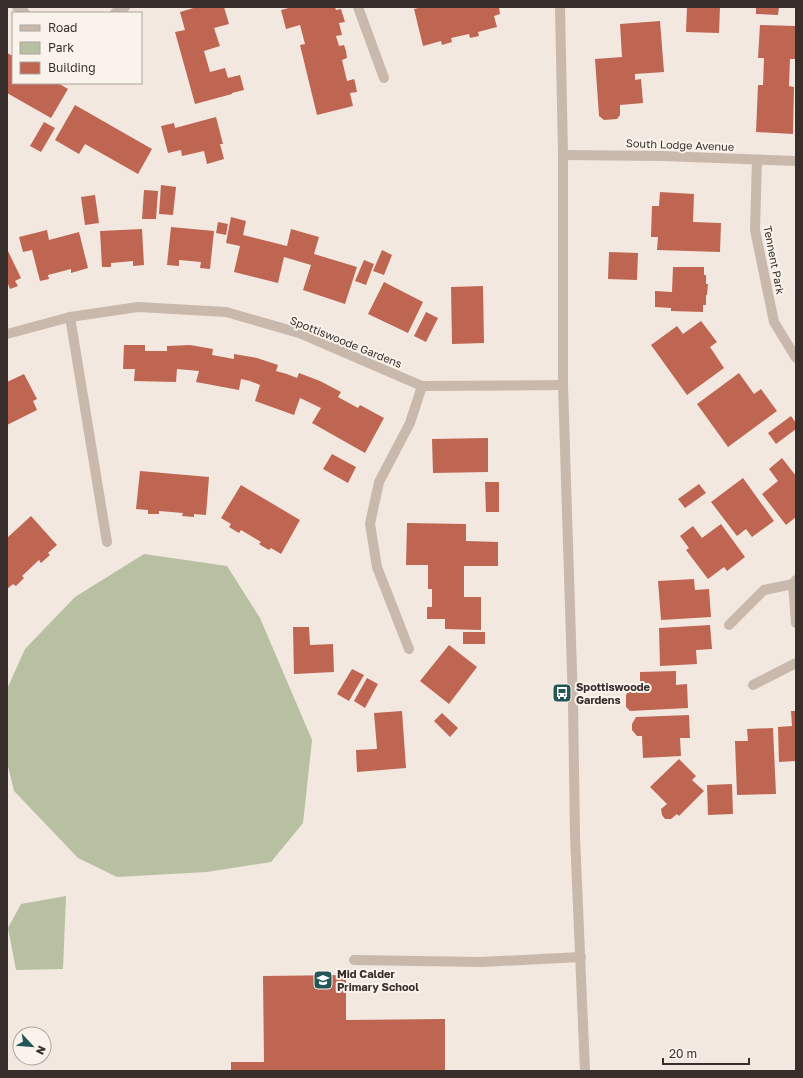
<svg xmlns="http://www.w3.org/2000/svg" width="803" height="1078" viewBox="0 0 803 1078" font-family="'Golos Text',sans-serif">
<style>
.green{fill:#b7c0a1}
.building{fill:#be6652}
.lines{fill:none;stroke-linecap:round;stroke-linejoin:round}
.service{stroke:#c9b8ac;stroke-width:10}
.minor{stroke:#c9b8ac;stroke-width:10}
.tertiary{stroke:#c9b8ac;stroke-width:10}
.labels{text-anchor:middle;stroke-width:4;stroke-linejoin:round;paint-order:stroke}
.street-label{font-size:11px;fill:#382e2b;stroke:#f9f3ec}
.poi-label{font-size:11px;font-weight:bold;fill:#382e2b;stroke:#f9f3ec;text-anchor:start}
</style>
<rect width="100%" height="100%" fill="#f2e8e0"/>
<!-- green -->
<g class="green">
<path d="M144,554L227,566L260,618L312,740L303,823L271,862L207,872L117,877L78,858L14,791L7,762V689L25,649L75,597Z"/>
<path d="M66,896L63,969L16,970L8,928L21,904Z"/>
</g>
<!-- building -->
<g class="building">
<path d="M197,7H224L229,24L214,28L220,46L204,51L210,72L225,68L228,78L240,75L244,90L232,93V94L195,104L175,32L185,30L180,12Z"/>
<path d="M292,7H335L336,10L341,9L345,22L339,23L342,35L336,36L339,46L344,45L346,51L347,58L342,60L347,81L354,79L355,82L357,92L350,93L353,106L317,115L300,45L305,44L300,25L286,29L281,10Z"/>
<path d="M423,7H499L500,14L494,16L497,27L478,32L479,36L470,38L469,34L451,38L452,42L442,45L441,41L423,46L414,9Z"/>
<path d="M687,7H720L719,33L686,32Z"/>
<path d="M756,7H779L778,15L756,14Z"/>
<path d="M660,21L664,72L635,74V80L641,79L643,103L620,105V115L617,119L604,120L599,116L595,59L622,57L620,24Z"/>
<path d="M760,25L796,26V59H790L789,86L794,87L793,134L756,132L758,85H763L764,58H758Z"/>
<path d="M7,53L13,56V83H58L68,89L51,118L7,93Z"/>
<path d="M75,105L152,149L138,174L85,144L79,154L55,140Z"/>
<path d="M216,117L223,144H220L224,159L207,164L204,151L182,156L181,150L168,153L161,126L174,123L175,128Z"/>
<path d="M44,122L55,128L41,152L30,146Z"/>
<path d="M161,185L176,187L173,215L159,214Z"/>
<path d="M144,190L158,191L156,219H142Z"/>
<path d="M660,192L694,194L693,222L721,223L720,252L657,250L658,237H651L652,206H659Z"/>
<path d="M95,195L99,223L85,225L81,197Z"/>
<path d="M231,217L246,221L243,235L287,246L291,229L319,237L314,254L357,267L345,304L303,290L311,265L284,257L278,283L234,272L240,246L226,243Z"/>
<path d="M218,222L228,224L226,235L216,233Z"/>
<path d="M171,227L214,231L210,269L200,268L201,262L179,260V266L167,265Z"/>
<path d="M142,229L144,265L133,266V261L111,263V267H102L100,231Z"/>
<path d="M47,230L49,240L79,232L88,268L71,273V269L48,275L49,279L40,281L32,250L23,252L19,237Z"/>
<path d="M7,249L21,278L15,281L18,286L10,289L8,284L7,285Z"/>
<path d="M382,250L392,255L384,275L373,271Z"/>
<path d="M609,252L638,253L637,280L608,279Z"/>
<path d="M364,260L374,264L366,285L355,281Z"/>
<path d="M673,267H704V275H706V284H708L707,295H706V305H703V312L671,311V308L655,307V291L672,292Z"/>
<path d="M384,282L423,302L408,333L368,314Z"/>
<path d="M483,286L484,343L452,344L451,287Z"/>
<path d="M426,312L438,318L426,342L414,336Z"/>
<path d="M701,321L717,342L710,347L724,368L687,395L651,345L677,326L683,334Z"/>
<path d="M124,345H145V351H167V346L190,345L213,349L212,355L234,359V354L257,358L278,365L276,371L287,374L297,378L299,373L320,381L341,392L338,397L358,408L360,405L384,418L365,453L312,423L321,408L300,398L294,415L255,401L260,385L250,381L241,379L239,390L196,382L199,371L177,369L176,382L134,381L135,369H123Z"/>
<path d="M739,373L754,394L761,389L777,411L728,447L697,404Z"/>
<path d="M24,374L37,399L33,401L37,410L7,425V382Z"/>
<path d="M791,416L796,423V429L776,444L768,433Z"/>
<path d="M488,438V472L433,473L432,439Z"/>
<path d="M332,454L356,467L348,483L323,469Z"/>
<path d="M782,458L796,476V517L786,525L762,494L778,481L769,469Z"/>
<path d="M140,471L209,477L206,515L194,514V517L182,516L183,513L159,511V514H148V510L136,509Z"/>
<path d="M743,478L774,521L752,537L746,529L737,536L711,502Z"/>
<path d="M485,482H499V512H486Z"/>
<path d="M699,484L706,493L685,508L678,499Z"/>
<path d="M241,485L300,520L281,554L271,548L269,550L262,546L259,544L261,542L241,530L239,533L229,527L231,524L221,518Z"/>
<path d="M31,516L57,545L48,553L50,555L41,563L39,560L22,576L24,578L16,586L13,584L7,589V538Z"/>
<path d="M407,523L466,524V541L498,542V566H464V597H481V630L445,629V619H427V607H432V589H428V565H406Z"/>
<path d="M721,524L745,557L727,571L724,567L708,579L686,550L689,548L680,536L693,526L702,538Z"/>
<path d="M694,579L695,590L709,589L711,617L661,620L658,581Z"/>
<path d="M710,625L712,649L696,650L697,664L660,666L659,628Z"/>
<path d="M293,627H309L310,645L333,644L334,672L294,674Z"/>
<rect x="463" y="632" width="22" height="12"/>
<path d="M449,645L477,667L449,704L420,681Z"/>
<path d="M352,669L364,675L349,701L337,694Z"/>
<path d="M676,671V685L687,684L688,708L630,711L626,707V695L629,690H640V672Z"/>
<path d="M367,678L378,684L365,708L354,701Z"/>
<path d="M402,711L406,768L357,772L356,750L377,749L374,713Z"/>
<path d="M791,711H796V761L779,762L778,727L792,726Z"/>
<path d="M442,713L458,728L450,737L434,721Z"/>
<path d="M689,715L690,738H680L681,756L643,758L642,736H637L632,730V724L636,717Z"/>
<path d="M773,728L776,794L737,795L735,741H748L747,729Z"/>
<path d="M679,759L696,776L692,780L704,791L679,816L677,814L671,819H665L662,815L661,809L667,804L650,787Z"/>
<path d="M732,784L733,814L708,815L707,785Z"/>
<path d="M346,975V1020L445,1019V1071H231V1062H264L263,976Z"/>
</g>
<g class="lines">
<!-- service -->
<g class="service">
<path d="M729,625L764,590L793,584"/>
<path d="M354,960L481,962L581,957"/>
</g>
<!-- minor -->
<g class="minor">
<path d="M17,7L25,13"/>
<path d="M358,7L384,78"/>
<path d="M115,13L125,7"/>
<path d="M563,155L662,156L796,161"/>
<path d="M757,160L755,230L774,322L796,358"/>
<path d="M70,317L107,542"/>
<path d="M7,334L70,317L138,307L226,312L299,333L422,386L563,385"/>
<path d="M796,580L793,584L796,623"/>
<path d="M409,649L377,567L370,524L379,482L410,423L422,386"/>
<path d="M753,685L796,663"/>
</g>
<!-- tertiary -->
<path class="tertiary" d="M560,7L563,155V385L573,703L575,836L585,1071"/>
</g>
<!-- icons -->
<defs>
<g id="bus-square" transform="scale(1)"><rect x="-9" y="-9" width="18" height="18" rx="4" fill="#235657" stroke="#f9f3ec"/><path d="M-5-6H5V4H4V6H2V4H-2V6H-4V4H-5ZM-3.5-4V0h7V-4ZM-3.5 1.2v1.5H-2V1.2ZM2 1.2v1.5H3.5V1.2Z" fill="#fff"/></g>
<g id="school-square" transform="scale(1)"><rect x="-9" y="-9" width="18" height="18" rx="4" fill="#235657" stroke="#f9f3ec"/><path d="M0-5L7-2L0 1L-7-2ZM-4 1L0 2.5L4 1V4Q0 6-4 4Z" fill="#fff"/></g>
</defs>
<g fill-rule="evenodd">
<use href="#bus-square" x="562" y="693"/>
<use href="#school-square" x="323" y="980"/>
</g>
<g class="labels">
<!-- street labels -->
<g class="street-label">
<text transform="translate(680 145) rotate(2)" y="4">South Lodge Avenue</text>
<text transform="translate(774 260) rotate(79)" y="4">Tennent Park</text>
<text transform="translate(346 342) rotate(22)" y="4">Spottiswoode Gardens</text>
</g>
<!-- poi labels -->
<g class="poi-label">
<text x="576" y="691">Spottiswoode<tspan x="576" dy="13">Gardens</tspan></text>
<text x="337" y="978">Mid Calder<tspan x="337" dy="13">Primary School</tspan></text>
</g>
</g>
<!-- border -->
<rect width="803" height="1078" fill="none" stroke="#382e2b" stroke-width="16"/>
<!-- legend -->
<rect x="12" y="12" width="130" height="72" fill="#f9f3ec" stroke="#aca49f"/>
<rect x="20" y="25" width="20" height="6" fill="#c9b8ac" stroke="#aca49f"/>
<text x="48" y="32" font-size="12" fill="#382e2b">Road</text>
<rect x="20" y="42" width="20" height="12" fill="#b7c0a1" stroke="#aca49f"/>
<text x="48" y="52" font-size="12" fill="#382e2b">Park</text>
<rect x="20" y="62" width="20" height="12" fill="#be6652" stroke="#aca49f"/>
<text x="48" y="72" font-size="12" fill="#382e2b">Building</text>
<!-- north arrow -->
<g transform="translate(32 1046) rotate(116)"><circle r="19" fill="#f9f3ec" stroke="#aca49f"/>
<path d="M0-3L7 15L0 10L-7 15Z" fill="#235657"/>
<text y="-6" font-size="11" font-weight="bold" text-anchor="middle" fill="#382e2b">N</text>
</g>
<!-- scale -->
<path d="M663 1058v6h86v-6" fill="none" stroke="#382e2b" stroke-width="2"/>
<text x="669" y="1058" font-size="12" fill="#382e2b" stroke="#f9f3ec" stroke-width="3" paint-order="stroke">20 m</text>
</svg>
